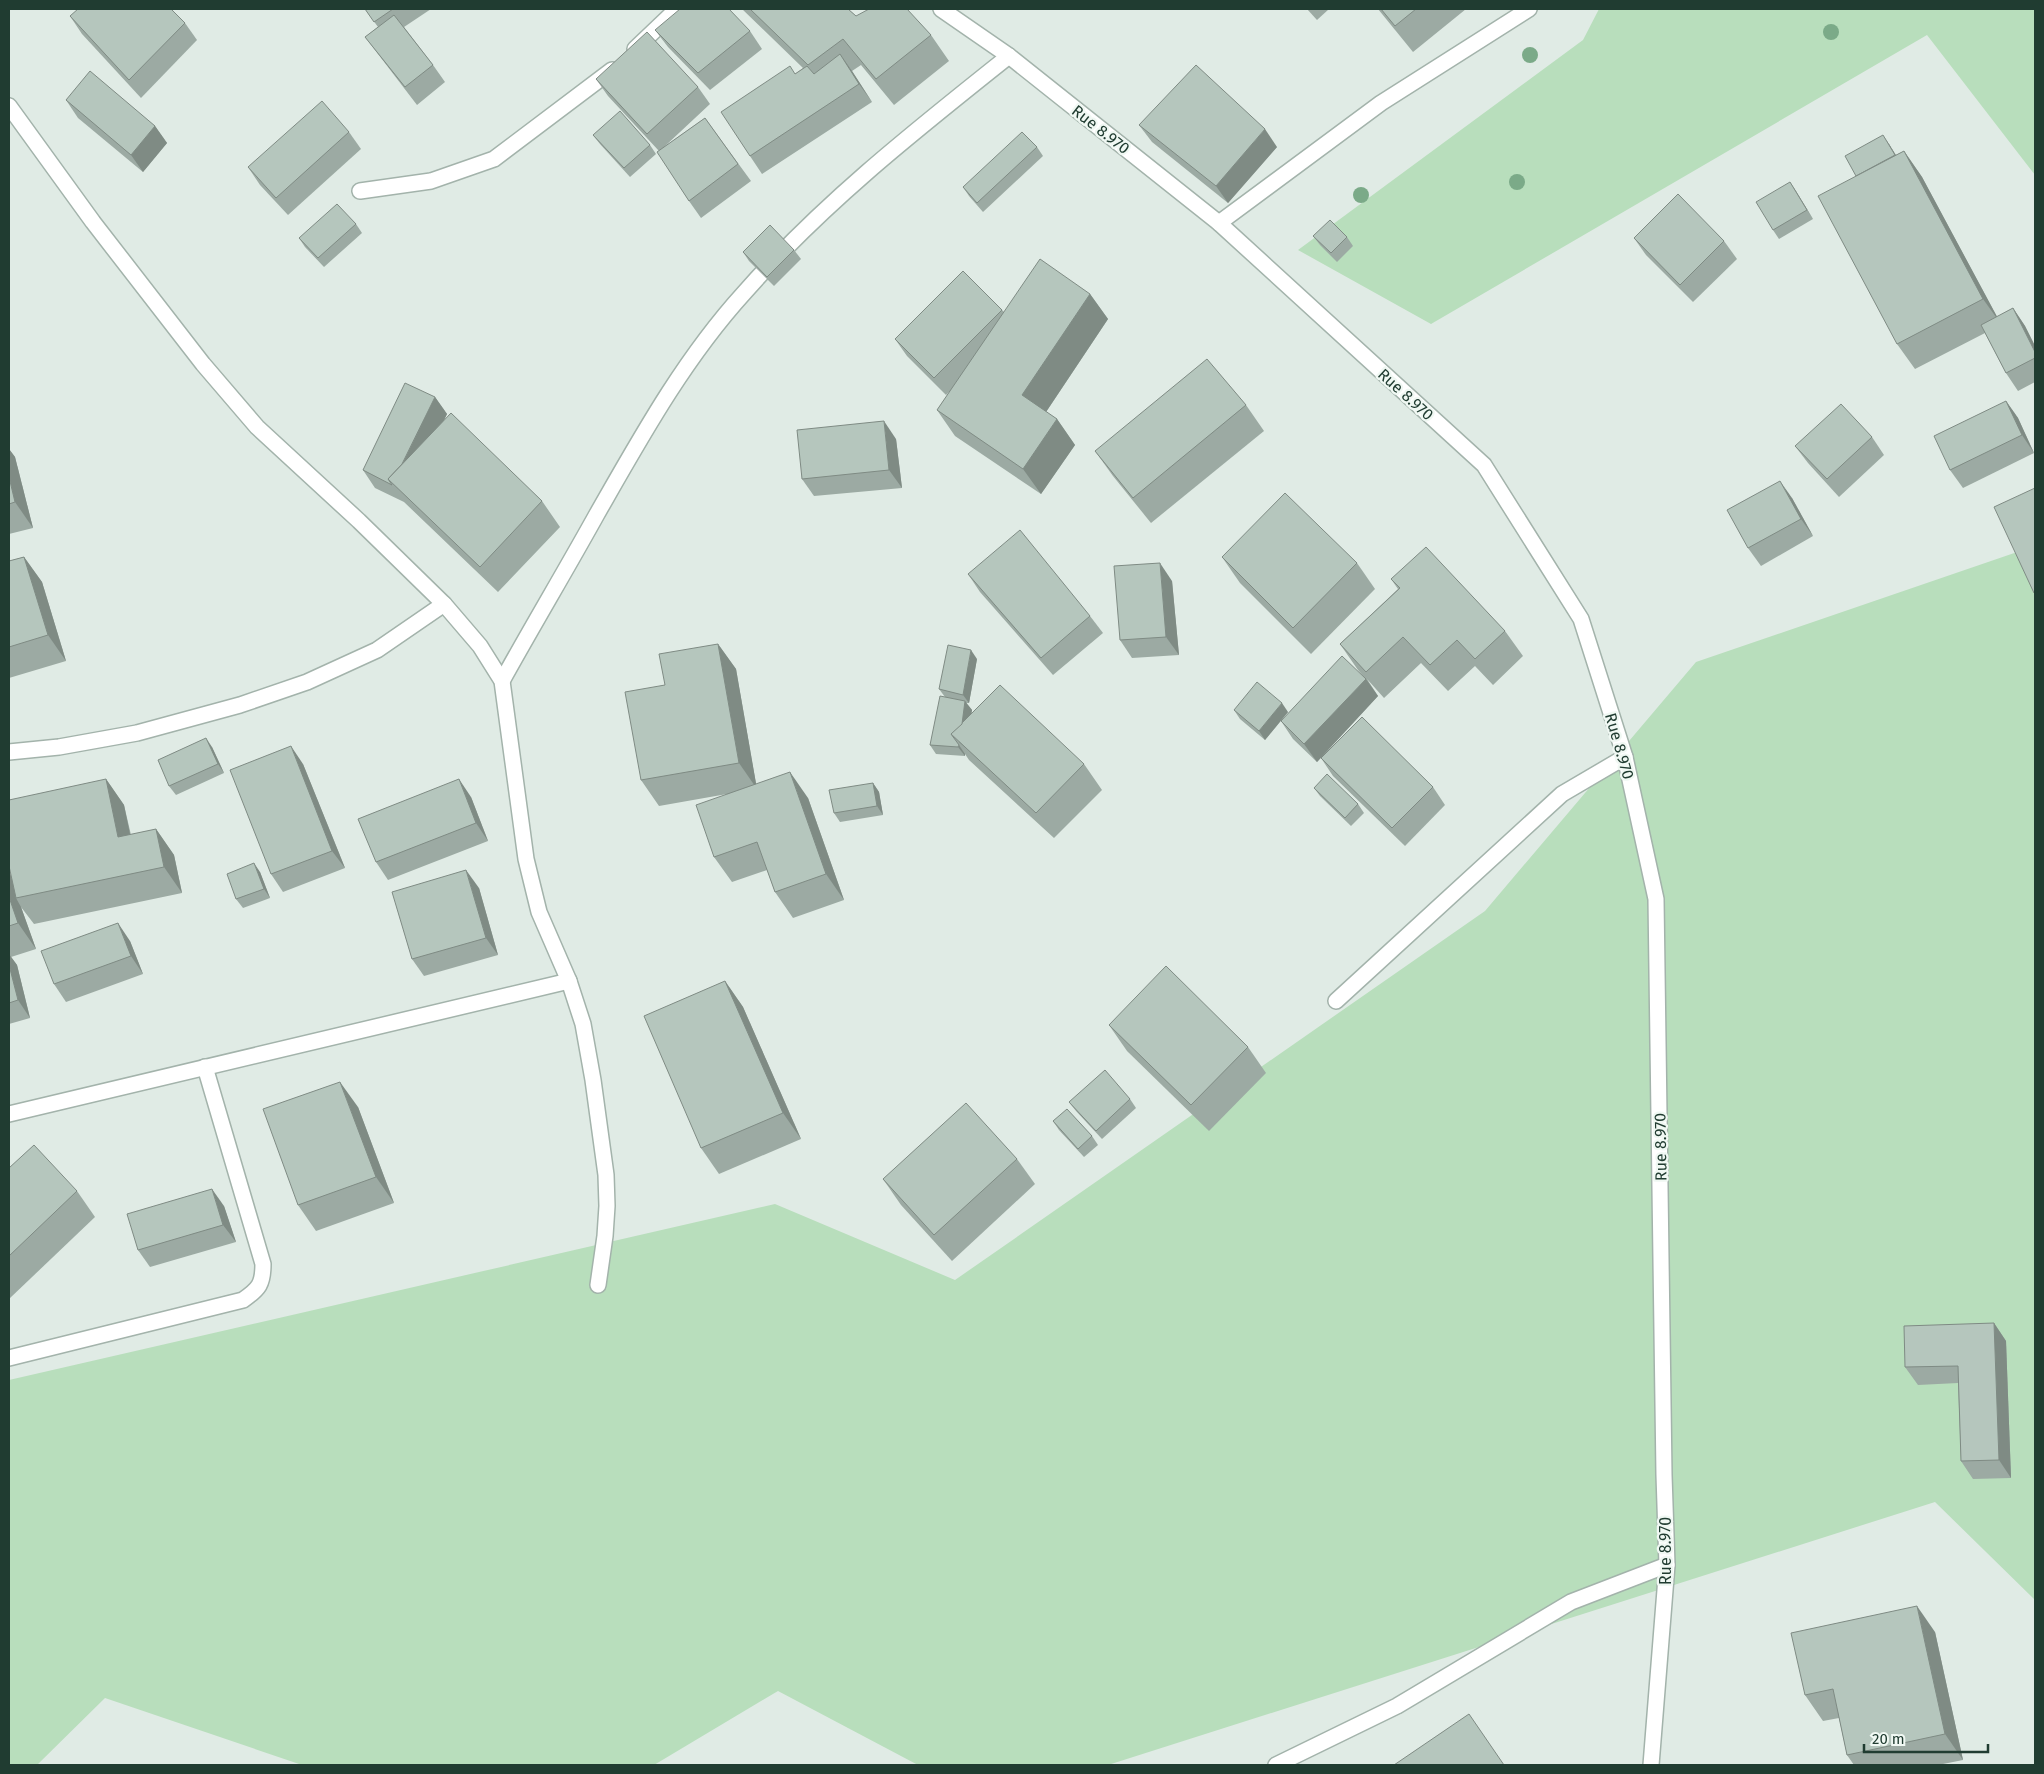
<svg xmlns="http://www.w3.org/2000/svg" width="2044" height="1774" viewBox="0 0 2044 1774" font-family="'Fira Sans',sans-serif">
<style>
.green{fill:#b8debc}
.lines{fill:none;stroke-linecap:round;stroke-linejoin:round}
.street-casing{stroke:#a3b3ab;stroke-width:18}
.street{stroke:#fff;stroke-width:15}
.tree{fill:#7baa88}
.wall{fill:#9caaa3}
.shaded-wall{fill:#7f8b84}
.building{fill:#b5c6bd;stroke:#7f8b84}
.labels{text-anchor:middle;stroke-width:4.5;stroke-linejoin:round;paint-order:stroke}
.street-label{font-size:16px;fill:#203c31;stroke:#f0f8f3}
</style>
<rect width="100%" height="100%" fill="#e0ebe5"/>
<!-- green -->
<g class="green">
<path d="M1599,9H2035V175L1927,35L1431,324L1298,250L1583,40Z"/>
<path d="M2035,546V1600L1935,1502L1108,1765H918L778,1691L654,1765H302L105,1698L37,1765H9V1380L775,1204L955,1280L1485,911L1696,662Z"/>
</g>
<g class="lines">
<!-- street casing -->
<g class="street-casing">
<g id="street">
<path d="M941,9L1009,56L1219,223L1484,465L1581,619L1625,757L1656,899L1664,1475L1667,1565L1651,1765"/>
<path d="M635,49L677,9"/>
<path d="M9,106L93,222L203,364L257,427L359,521L444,604L480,646L502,681L526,859L539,912L569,981L583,1024L593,1080L606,1175L607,1206L605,1236L598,1285"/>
<path d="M360,191L431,181L494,159L612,70"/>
<path d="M1219,223L1381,103L1529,9"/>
<path d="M502,681C533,625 566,570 597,514C641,437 684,359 744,293C822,204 916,130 1009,56"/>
<path d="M9,752L59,747L137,733L240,705L307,682L377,650L444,604"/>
<path d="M1336,1001L1562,794L1625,757"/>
<path d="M9,1114L569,981"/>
<path d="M9,1358L243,1300C259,1289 263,1284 263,1264L205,1067"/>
<path d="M1276,1765L1397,1706L1571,1602L1667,1565"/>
</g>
</g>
<!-- street -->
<use href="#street" class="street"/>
</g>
<!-- trees -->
<g class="tree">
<circle cx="1831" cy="32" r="8"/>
<circle cx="1530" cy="55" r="8"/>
<circle cx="1517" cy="182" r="8"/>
<circle cx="1361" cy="195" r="8"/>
</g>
<!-- wall -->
<g class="wall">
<path d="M365,9H431L404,27L433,65L445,82L417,105L365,37L378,27Z"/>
<path d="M742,9H848L856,16L931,35L949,61L894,105L861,65L852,71L872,102L762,174L750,156L795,74L803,68Z"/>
<path d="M1307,9H1329L1317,20Z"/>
<path d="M1378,9H1466L1413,52Z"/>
<path d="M70,16L185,23L197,40L141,98L82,34Z"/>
<path d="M655,30L750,31L762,49L710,90L668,47Z"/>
<path d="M596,79L698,87L710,104L664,147L705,118L751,181L701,218L689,201L659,151L608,96Z"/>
<path d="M66,100L155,126L167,143L143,172L78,118Z"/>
<path d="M1139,125L1277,147L1228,203L1152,142Z"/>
<path d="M349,132L361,149L288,215L260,185L248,167Z"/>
<path d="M593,135L650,145L656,154L630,177L600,144Z"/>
<path d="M1889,144L1896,155L1904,151L1922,177L1997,317L2013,308L2025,326L2035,346V382L2018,391L2006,373L1985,333L1915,369L1897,344L1856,176Z"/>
<path d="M1037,147L1043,156L983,212L969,196L963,187Z"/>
<path d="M1790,182L1813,219L1779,239L1773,230Z"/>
<path d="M356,224L362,233L324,267L305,247L299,238Z"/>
<path d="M1313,236L1347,237L1353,246L1337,262L1320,245Z"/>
<path d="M1634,238L1724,241L1737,259L1693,302L1646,255Z"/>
<path d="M794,250L801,259L774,286L749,261L743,252Z"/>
<path d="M1090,294L1108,319L1046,412L1057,419L1075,445L1041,494L955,436L937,410L950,391L946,395L907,356L895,339L1002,310L1004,312Z"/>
<path d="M435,397L447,414L444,420L542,501L560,527L498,592L404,502L375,488L363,470Z"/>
<path d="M2006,401L2018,418L2034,453L1963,488L1950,470Z"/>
<path d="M1246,405L1264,431L1151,523L1113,476L1095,451Z"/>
<path d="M1872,437L1884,455L1839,497L1808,463L1795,446Z"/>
<path d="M896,439L902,488L814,496L802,479Z"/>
<path d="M9,449L15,457L33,528L9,534Z"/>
<path d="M1792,498L1813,536L1761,566L1748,548Z"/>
<path d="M24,557L42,582L66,661L9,678V561Z"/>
<path d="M1222,557L1357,563L1375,589L1311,654L1240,583Z"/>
<path d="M968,574L1090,616L1103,633L1053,675L980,592Z"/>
<path d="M1391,579L1505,631L1523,656L1493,685L1475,666L1448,691L1421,663L1384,698L1367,679L1378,696L1317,762L1293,739L1281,721L1364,677L1358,670L1340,644L1398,589Z"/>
<path d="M1172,581L1179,655L1132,658L1120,640Z"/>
<path d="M718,644L736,669L756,784L808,798L844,900L793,918L775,892L767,870L732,882L714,857L727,794L659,806L641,780L665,685Z"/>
<path d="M977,659L969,703H966L972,710L971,715L1084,764L1102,790L1054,838L969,760L965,754V756L936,754L930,745L945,697L939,689Z"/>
<path d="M1234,710L1288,712L1265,740L1240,719Z"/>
<path d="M212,747L224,773L176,795L169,786Z"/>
<path d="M1321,758L1433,787L1445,805L1405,846L1333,776Z"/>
<path d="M303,764L345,868L283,892L271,874Z"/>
<path d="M106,779L124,805L131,835L156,829L174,855L182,893L34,924L21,907L36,949L11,957L17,965L30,1018L9,1024V870L11,876Z"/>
<path d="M873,783L879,792L883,815L840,822L834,813Z"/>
<path d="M1314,788L1358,804L1364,813L1351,826L1320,796Z"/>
<path d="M471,797L488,841L388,880L376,862Z"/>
<path d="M260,872L270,898L243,908L236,899Z"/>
<path d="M479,888L498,955L424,976L412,959Z"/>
<path d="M130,941L143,974L66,1002L54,984Z"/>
<path d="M725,981L743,1007L801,1139L719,1174L701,1148Z"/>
<path d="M1109,1025L1248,1047L1266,1073L1209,1131L1127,1051Z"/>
<path d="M1130,1099L1136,1108L1102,1139L1076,1111L1069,1102Z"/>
<path d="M358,1107L394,1203L316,1231L298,1205Z"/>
<path d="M1053,1121L1092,1136L1098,1145L1084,1157L1059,1130Z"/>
<path d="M1017,1159L1035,1184L952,1261L901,1205L883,1179Z"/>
<path d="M9,1168L77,1191L95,1217L9,1299Z"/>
<path d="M224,1206L236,1242L150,1267L138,1250Z"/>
<path d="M1994,1323L2006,1341L2011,1478L1973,1479L1961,1461L1958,1383L1918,1385L1905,1367Z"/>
<path d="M1935,1632L1963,1760L1938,1765H1854L1847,1755L1839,1718L1823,1721L1805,1695Z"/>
</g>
<!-- shaded-wall -->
<g class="shaded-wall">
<path d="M840,54L852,71L872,102L859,84Z"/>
<path d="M155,126L167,143L143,172L131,155Z"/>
<path d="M1265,129L1277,147L1228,203L1216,186Z"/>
<path d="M1883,135L1889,144L1901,164L1895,155Z"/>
<path d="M1904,151L1922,177L2001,324L1983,299Z"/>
<path d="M1790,182L1796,191L1813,219L1807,210Z"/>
<path d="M1090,294L1108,319L1040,421L1022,395Z"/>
<path d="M2013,308L2025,326L2035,346V352Z"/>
<path d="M435,397L447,414L407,497L393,483Z"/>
<path d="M2006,401L2018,418L2034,453L2022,435Z"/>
<path d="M1057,419L1075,445L1041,494L1023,469Z"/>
<path d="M884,421L896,439L902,488L889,470Z"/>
<path d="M9,449L15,457L33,528L15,502L9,477Z"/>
<path d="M1780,481L1792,498L1813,536L1801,519Z"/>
<path d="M24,557L42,582L66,661L48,635Z"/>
<path d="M1160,563L1172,581L1179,655L1166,637Z"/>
<path d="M718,644L736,669L757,789L739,763Z"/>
<path d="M971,650L977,659L969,703L963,695Z"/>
<path d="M1366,679L1378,696L1317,762L1304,744Z"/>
<path d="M965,701L972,710L966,748L959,742Z"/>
<path d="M1282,703L1288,712L1265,740L1259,731Z"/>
<path d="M206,738L212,747L224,773L218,764Z"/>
<path d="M959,745L965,754V756L958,747Z"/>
<path d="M291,746L303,764L345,868L332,851Z"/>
<path d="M790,772L808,798L844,900L826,874Z"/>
<path d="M106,779L124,805L136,863L118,837Z"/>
<path d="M459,779L471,797L488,841L476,823Z"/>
<path d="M873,783L879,792L883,815L877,806Z"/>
<path d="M156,829L174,855L182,893L164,867Z"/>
<path d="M254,863L260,872L270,898L264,889Z"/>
<path d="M9,870L18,898H16L21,907L36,949L18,923L9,897Z"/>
<path d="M466,870L479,888L498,955L486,938Z"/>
<path d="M118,923L130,941L143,974L131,956Z"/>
<path d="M9,954L17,965L30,1018L18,1000L9,965Z"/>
<path d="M725,981L743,1007L801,1139L783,1113Z"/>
<path d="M340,1082L358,1107L394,1203L376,1177Z"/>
<path d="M212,1189L224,1206L236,1242L223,1225Z"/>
<path d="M1994,1323L2006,1341L2011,1478L1999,1460Z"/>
<path d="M1917,1606L1935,1632L1963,1760L1945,1734Z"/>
</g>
<!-- building -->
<g class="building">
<path d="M78,9H171L185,23L129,80L70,16Z"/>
<path d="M365,9H393L374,22Z"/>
<path d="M680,9H729L750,31L698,73L655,30Z"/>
<path d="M750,9H848L856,16L869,9H907L931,35L876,79L843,39L808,65Z"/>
<path d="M1381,9H1416L1395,26Z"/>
<path d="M394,15L433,65L405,87L365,37Z"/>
<path d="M647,32L698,87L647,134L596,79Z"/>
<path d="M840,54L859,84L750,156L721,112L790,66L795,74L807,66L814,74Z"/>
<path d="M1196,65L1265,129L1216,186L1139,125Z"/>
<path d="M90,71L155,126L131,155L66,100Z"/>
<path d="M322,101L349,132L276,198L248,167Z"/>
<path d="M620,111L650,145L624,168L593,135Z"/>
<path d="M705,118L738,164L689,201L657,152Z"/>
<path d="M1022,132L1037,147L977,203L963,187Z"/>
<path d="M1883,135L1895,155L1856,176L1845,156Z"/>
<path d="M1904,151L1983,299L1897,344L1818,196Z"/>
<path d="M1790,182L1807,210L1773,230L1756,202Z"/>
<path d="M1678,194L1724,241L1680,285L1634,238Z"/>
<path d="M337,204L356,224L318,258L299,238Z"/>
<path d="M1330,220L1347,237L1331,253L1313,236Z"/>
<path d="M770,225L794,250L767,277L743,252Z"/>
<path d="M1040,259L1090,294L1022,395L1057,419L1023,469L937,410Z"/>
<path d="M963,271L1002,310L934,378L895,339Z"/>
<path d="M2013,308L2035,352V358L2006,373L1981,325Z"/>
<path d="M1207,359L1246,405L1133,498L1095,451Z"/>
<path d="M405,383L435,397L402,464L388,479L392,485L363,470Z"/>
<path d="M2006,401L2022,435L1950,470L1934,436Z"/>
<path d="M1841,404L1872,437L1827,479L1795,446Z"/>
<path d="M451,413L542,501L480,567L388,479Z"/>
<path d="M884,421L889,470L802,479L797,430Z"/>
<path d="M9,477L15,502L9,504Z"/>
<path d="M1780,481L1801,519L1748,548L1727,510Z"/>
<path d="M2035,488V593H2034L1994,507Z"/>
<path d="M1285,493L1357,563L1293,628L1222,557Z"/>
<path d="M1020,530L1090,616L1041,658L968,574Z"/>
<path d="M1426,547L1505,631L1475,659L1457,640L1430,665L1403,637L1366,672L1340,644L1400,588L1391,579Z"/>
<path d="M24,557L48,635L9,647V561Z"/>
<path d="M1160,563L1166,637L1120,640L1114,566Z"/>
<path d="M718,644L739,763L641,780L625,692L665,685L659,654Z"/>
<path d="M948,645L971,650L963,695L939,689Z"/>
<path d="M1342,656L1366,679L1304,744L1281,721Z"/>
<path d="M1257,682L1282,703L1259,731L1234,710Z"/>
<path d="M1000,685L1084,764L1036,813L951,734Z"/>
<path d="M940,696L965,701L962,724L951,734L959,745L958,747L930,745Z"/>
<path d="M1362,717L1433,787L1392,828L1321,758Z"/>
<path d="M206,738L218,764L169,786L158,760Z"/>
<path d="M291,746L332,851L271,874L230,770Z"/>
<path d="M790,772L826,874L775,892L757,842L714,857L696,805Z"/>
<path d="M1327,774L1358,804L1345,818L1314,788Z"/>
<path d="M106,779L118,837L156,829L164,867L16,898L9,866V800Z"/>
<path d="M459,779L476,823L376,862L358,819Z"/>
<path d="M873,783L877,806L834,813L829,790Z"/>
<path d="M254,863L264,889L236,899L227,874Z"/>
<path d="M466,870L486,938L412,959L392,892Z"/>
<path d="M9,897L18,923L9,926Z"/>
<path d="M118,923L131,956L54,984L41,951Z"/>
<path d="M9,965L18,1000L9,1003Z"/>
<path d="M1166,966L1248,1047L1191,1105L1109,1025Z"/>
<path d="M725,981L783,1113L701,1148L644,1016Z"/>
<path d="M1105,1070L1130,1099L1096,1131L1069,1102Z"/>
<path d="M340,1082L376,1177L298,1205L263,1109Z"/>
<path d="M966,1103L1017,1159L934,1235L883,1179Z"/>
<path d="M1067,1109L1092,1136L1078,1149L1053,1121Z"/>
<path d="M34,1145L77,1191L9,1256V1168Z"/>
<path d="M212,1189L223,1225L138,1250L127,1214Z"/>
<path d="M1994,1323L1999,1460L1961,1461L1958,1366L1905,1367L1904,1326Z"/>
<path d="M1917,1606L1945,1734L1847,1755L1833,1689L1805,1695L1791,1633Z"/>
<path d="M1469,1714L1504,1765H1394Z"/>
</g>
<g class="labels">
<!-- street labels -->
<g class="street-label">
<text transform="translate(1101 129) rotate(38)" y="6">Rue 8.970</text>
<text transform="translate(1406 394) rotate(42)" y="6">Rue 8.970</text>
<text transform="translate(1620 746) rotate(74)" y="6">Rue 8.970</text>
<text transform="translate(1660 1147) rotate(-91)" y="6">Rue 8.970</text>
<text transform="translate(1665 1551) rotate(-90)" y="6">Rue 8.970</text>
</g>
</g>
<!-- border -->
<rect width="2044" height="1774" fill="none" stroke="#203c31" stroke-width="20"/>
<!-- scale -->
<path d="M1864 1744v8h124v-8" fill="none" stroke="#203c31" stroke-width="2.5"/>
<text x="1872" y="1744" font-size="15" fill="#203c31" stroke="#f0f8f3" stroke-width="4" paint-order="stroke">20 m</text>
</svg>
